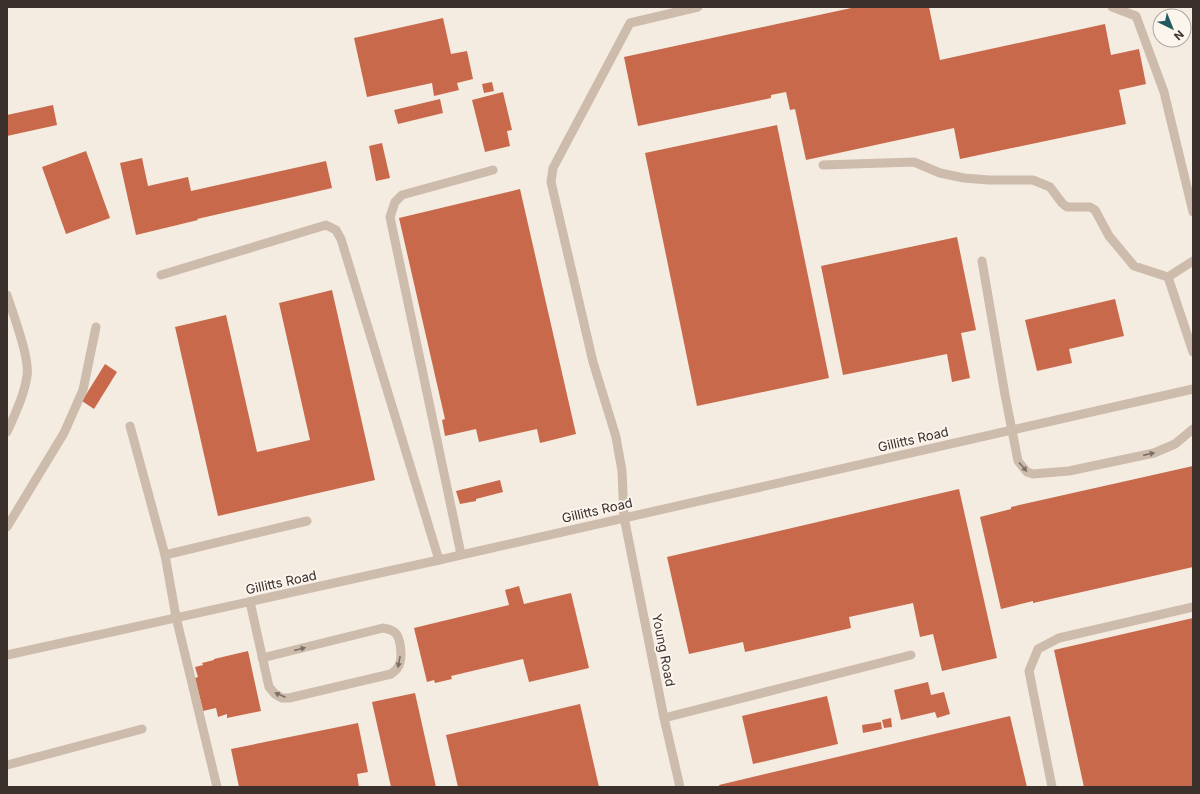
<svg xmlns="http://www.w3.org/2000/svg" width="1200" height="794" viewBox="0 0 1200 794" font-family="Inter,sans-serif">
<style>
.building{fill:#c8694b}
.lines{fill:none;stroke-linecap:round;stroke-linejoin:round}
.service{stroke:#cdbbac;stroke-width:9}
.oneway{fill:#7d6f65}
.labels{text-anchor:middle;stroke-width:4;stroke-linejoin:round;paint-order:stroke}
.street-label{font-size:13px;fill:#3b302b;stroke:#fbf5ee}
</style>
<rect width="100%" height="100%" fill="#f4ebe1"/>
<!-- building -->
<g class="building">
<path d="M856,7H929L940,60L1105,24L1111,55L1139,49L1146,84L1119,90L1126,124L960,159L954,128L806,160L795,109L790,110L786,92L771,95V98L638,126L624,57Z"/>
<path d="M443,18L451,54L467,51L473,79L457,83L459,90L434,96L432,83L367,97L354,38Z"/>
<path d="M492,82L494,91L484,93L482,84Z"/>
<path d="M503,92L512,130L507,131L510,146L485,152L472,100Z"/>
<path d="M440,99L443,113L398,124L394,110Z"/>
<path d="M53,105L57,125L7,136V115Z"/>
<path d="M777,125L829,378L697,406L645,153Z"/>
<path d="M382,143L390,178L376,181L369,146Z"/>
<path d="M86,151L110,218L66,234L42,167Z"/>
<path d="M142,158L148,186L188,177L191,191L326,161L332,188L197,219L198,220L136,235L120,163Z"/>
<path d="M520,189L576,434L540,443L537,429L479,442L476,429L445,436L442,420L445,419L399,218Z"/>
<path d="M957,237L976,330L961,333L970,378L952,382L947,354L843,375L821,266Z"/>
<path d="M332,290L375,480L218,516L175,327L226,315L257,452L310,440L279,303Z"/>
<path d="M1115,299L1124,336L1069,349L1072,363L1037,371L1025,320Z"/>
<path d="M105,364L117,372L94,409L82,401Z"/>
<path d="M1193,466V567L1033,603V601L1001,609L980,517L1011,509V507Z"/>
<path d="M500,480L503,492L476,499V501L460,504L456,491Z"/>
<path d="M959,489L997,658L942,671L933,634L920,637L913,603L849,617L851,628L745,652L743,642L689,654L667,557Z"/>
<path d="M519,586L524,604L571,593L589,668L529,682L523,659L451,676L452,679L435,683L434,680L427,682L414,628L509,605L505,590Z"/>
<path d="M1193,618V787H1084L1054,650Z"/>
<path d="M248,651L261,711L227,718V714L218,717L216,708L203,711L195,678L198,677L195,667L203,665L202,663L214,660V659Z"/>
<path d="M928,682L931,695L944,692L950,714L937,718L935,712L901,720L894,690Z"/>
<path d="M415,693L436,787H391L372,702Z"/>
<path d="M827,696L838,744L753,764L742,716Z"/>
<path d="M580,704L599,787H458L446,735Z"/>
<path d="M1010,716L1027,787H720L719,785Z"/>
<path d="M891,718L892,727L884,728L882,720Z"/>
<path d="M881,722L882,729L863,733L862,725Z"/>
<path d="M358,723L368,772L357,774L359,787H239L231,749Z"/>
</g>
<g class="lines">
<!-- service -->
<g class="service">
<path d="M1112,7L1136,16L1164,92L1193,212"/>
<path d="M823,165L914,162L940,173L964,178L989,180H1033L1050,187L1062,203L1067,207H1090L1095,210L1109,236L1134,266L1168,277"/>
<path d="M982,261L1005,395L1018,461L1027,472L1033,474L1069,471L1154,453L1175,444L1193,429"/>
<path d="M161,275L326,225L336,230L341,239L439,560"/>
<path d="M1168,277L1193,352"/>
<path d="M1168,277L1193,261"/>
<path d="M7,295C13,314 30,358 27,376C24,396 15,414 7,432"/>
<path d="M130,426L165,555L176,617L217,787"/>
<path d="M7,527L64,433L83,390L96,327"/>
<path d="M461,554L390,217L395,202L402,195L493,170"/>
<path d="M165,555L307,521"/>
<path d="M250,602L269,687L275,694L282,698H289L391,674C393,672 397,670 398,667C403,660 401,642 397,635C394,630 388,629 383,628L262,658"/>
<path d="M7,655L439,560L1193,389"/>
<path d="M664,718L911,655"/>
<path d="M7,765L142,729"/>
<path d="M680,787L664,718L624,517L622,471L616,437L593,362L551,182L553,168L630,23L698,7"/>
<path d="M1052,787L1029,671L1038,649L1059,638L1193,607"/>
</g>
</g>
<!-- one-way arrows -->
<defs><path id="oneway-solid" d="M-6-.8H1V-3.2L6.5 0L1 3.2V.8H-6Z"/></defs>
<g class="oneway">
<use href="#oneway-solid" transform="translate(1149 454) rotate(-13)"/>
<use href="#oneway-solid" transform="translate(1023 467) rotate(49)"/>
<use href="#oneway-solid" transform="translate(300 649) rotate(-14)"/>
<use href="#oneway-solid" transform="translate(399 662) rotate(101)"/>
<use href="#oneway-solid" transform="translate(280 695) rotate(-157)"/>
</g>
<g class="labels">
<!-- street labels -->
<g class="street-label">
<text transform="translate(913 439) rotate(-13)" y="5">Gillitts Road</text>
<text transform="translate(597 510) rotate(-13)" y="5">Gillitts Road</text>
<text transform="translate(281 582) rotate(-12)" y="5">Gillitts Road</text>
<text transform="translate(664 650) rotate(79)" y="5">Young Road</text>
</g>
</g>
<!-- border -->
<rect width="1200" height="794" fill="none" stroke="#3b302b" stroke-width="16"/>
<!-- north arrow -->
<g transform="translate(1172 28) rotate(137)"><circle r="19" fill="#fbf5ee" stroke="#aea6a0"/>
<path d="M0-3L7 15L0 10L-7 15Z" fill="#1f5a5e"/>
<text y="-6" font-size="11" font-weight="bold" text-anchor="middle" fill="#3b302b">N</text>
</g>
</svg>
